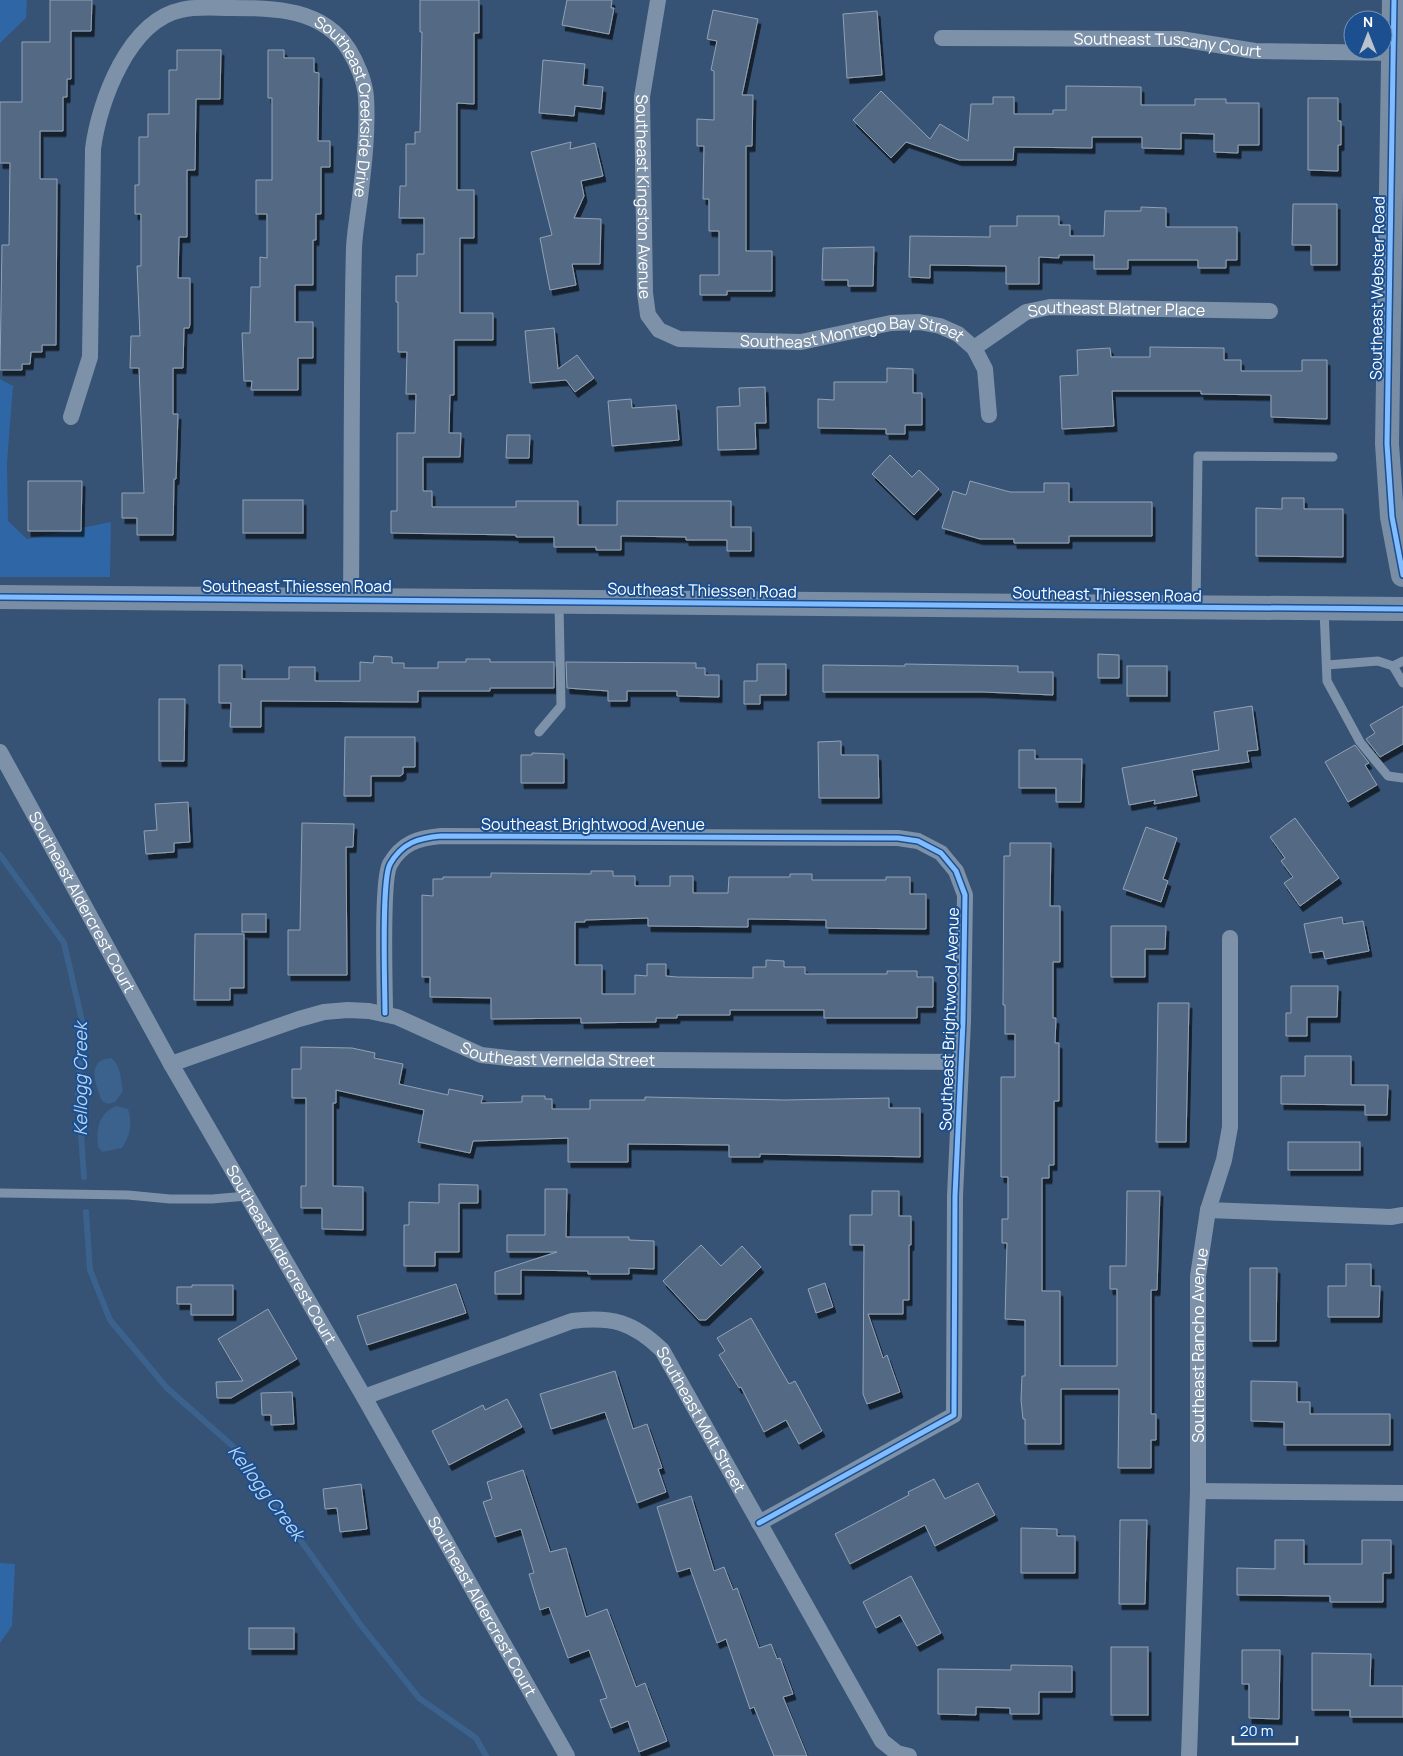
<svg xmlns="http://www.w3.org/2000/svg" width="1403" height="1756" viewBox="0 0 1403 1756" font-family="Manrope,sans-serif">
<style>
.green{fill:#2f66a5}
.water{fill:#3b618d}
.lines{fill:none;stroke-linecap:round;stroke-linejoin:round}
.stream{stroke:#3b618d;stroke-width:6}
.building{fill:#526984;stroke:#92a2b6;filter:url(#shadow)}
.service{stroke:#7d92a8;stroke-width:9}
.minor{stroke:#7d92a8;stroke-width:16}
.secondary{stroke:#798da4;stroke-width:24}
.cycleway-casing{stroke:#1b4f8f;stroke-width:8}
.cycleway{stroke:#80bcff;stroke-width:5}
.labels{text-anchor:middle;stroke-width:4;stroke-linejoin:round;paint-order:stroke}
.street-label{font-size:16px;fill:#fff;stroke:#1b4f8f}
.water-label{font-size:18px;font-style:italic;fill:#b5d3f5;stroke:#1b4f8f}
</style>
<defs>
<filter id="shadow"><feDropShadow dx="3" dy="5.5" stdDeviation="0" flood-color="#0009"/></filter>
</defs>
<rect width="100%" height="100%" fill="#365274"/>
<!-- green -->
<g class="green">
<path d="M0,0H27L26,18L0,43Z"/>
<path d="M0,379L13,386L7,463L8,521L27,539L111,522L110,577H0Z"/>
<path d="M0,1563L15,1564L12,1626L0,1643Z"/>
</g>
<!-- water -->
<g class="water">
<path d="M111,1058C121,1065 121,1080 123,1091L115,1102L108,1104L102,1101C96,1085 85,1060 111,1058Z"/>
<path d="M116,1106L128,1109C133,1125 130,1135 122,1148L102,1152L98,1147C96,1129 98,1114 116,1106Z"/>
</g>
<g class="lines">
<!-- stream -->
<g class="stream">
<path d="M0,855L64,943L83,1025L78,1091L84,1177"/>
<path d="M86,1212L90,1270L110,1320L167,1388L236,1449L360,1624L419,1698L476,1738L486,1756"/>
</g>
</g>
<!-- building -->
<g class="building">
<path d="M50,0H92L91,31H71V79H67V97H63V131H40V179H57L56,345H42V352H31L30,364H22V370H0L2,245H9L10,163H0V102H22V42H50Z"/>
<path d="M420,0H479V33H474V104L457,103V190H474V238H460V313H493V340H454V395H450L449,433H461L460,457H423V491H432V507H516V501H578V525H617V501H731V527H751V551H727V540H686V537L621,536V550H596V547H554V537H516V535L391,533V511H397V433H415L416,394H406L407,352H398V302H396V276H417V254H424V218H399L400,186H406V144H415V132H420L422,32H420Z"/>
<path d="M567,0H612L611,8H614L609,34L562,25Z"/>
<path d="M713,10L758,19L742,95H753L752,146H746V251H772V291H727V295H700V275H719V231H709V199H703L704,146H697V119L714,120V71L711,70L717,41L707,39Z"/>
<path d="M877,11L882,75L847,78L843,14Z"/>
<path d="M177,50H221L220,99H196L195,170H187V237H179L178,278H190V324L189,328H184L183,368H173V414H178L176,479H174L173,535H137V518H122V493H144L139,368H130L131,336H140L137,266H141V214H135V185H139V137H148V114H169V70H177Z"/>
<path d="M268,50H284V58H314V72L319,73L318,141H330V167H321V214H316V240H313V285H295V322H313V358H298V390H251L252,381H244L242,333H250L251,287H260V257L267,258V214H256V180H272V98H268Z"/>
<path d="M543,60L585,64L583,85L603,87L601,109L575,106L574,116L539,113Z"/>
<path d="M1066,86L1141,87V105H1195V99H1226V103H1259V145H1238V153L1214,152V134L1181,133V149L1142,148V137H1092V148L1014,147L1013,160H959L906,142L891,158L853,120L881,91L930,139L940,124L968,141L971,104H993V97H1014V114H1053V110H1066Z"/>
<path d="M1308,98H1338V121H1341V145H1338V171L1308,170Z"/>
<path d="M571,142L570,149L595,143L603,176L581,181L584,196L574,218L601,219L600,264H572L576,285L550,290L540,238L552,235L531,152Z"/>
<path d="M1293,204H1337V265H1311V245H1292Z"/>
<path d="M1141,207L1166,208V227H1237V260H1226V268H1198V260H1128V269H1094V255H1059V258L1039,257V284H1006V266L930,265V278L909,277L910,236L990,237V226H1017V216H1059V225H1070V236H1104L1105,211H1141Z"/>
<path d="M874,247L873,286H848V280H822L823,248Z"/>
<path d="M554,328L558,369L577,355L594,378L575,392L566,380L530,383L525,331Z"/>
<path d="M1150,347L1224,348V360H1241V371H1302V360H1327V419L1271,417V395L1201,394V391H1112L1114,426L1062,429L1060,376L1078,375L1077,350L1110,348L1111,357H1150Z"/>
<path d="M887,368L913,369V393H922V425H905V434H886V429L818,428V399L834,400V382H887Z"/>
<path d="M765,387L766,423H755L756,449L718,450L717,407L740,406L739,388Z"/>
<path d="M631,399L632,408L676,405L679,440L612,446L608,401Z"/>
<path d="M507,435H530L529,458H506Z"/>
<path d="M890,455L912,477L919,470L939,489L914,515L872,474Z"/>
<path d="M28,481H82L81,531H28Z"/>
<path d="M970,481L1010,492H1044V483H1069V502H1152V536H1069V543H1014V539H980L942,528L953,491L966,495Z"/>
<path d="M1282,498H1304V509H1343V557L1256,556V508L1282,509Z"/>
<rect x="243" y="500" width="60" height="33"/>
<path d="M1098,654L1119,655V678H1098Z"/>
<path d="M374,656L392,657V663H404V668H438V662H466V659H490V662H554V688H490V691H418V702L261,701V727H230L231,703H219V665H242V679H289V667H315V681H360V662L373,663Z"/>
<path d="M566,662L696,663V668H705V675H719V697L677,696V691H627V701H608V691L567,688Z"/>
<path d="M757,664H786V695H760V704H744V681H757Z"/>
<path d="M905,664L1018,666V672H1053V695L983,692H823V665L905,666Z"/>
<rect x="1127" y="666" width="40" height="30"/>
<path d="M159,699H185L184,761H159Z"/>
<path d="M1252,706L1258,750L1247,751L1249,762L1192,770L1197,796L1154,804L1155,800L1129,805L1122,768L1219,750L1214,712Z"/>
<path d="M1403,706V744L1380,757L1366,739L1375,733L1370,725Z"/>
<path d="M345,737H415V767H403V774L400,776H371V796H344Z"/>
<path d="M841,741V755H878L879,798H819L818,742Z"/>
<path d="M1355,745L1369,763L1365,765L1377,785L1348,802L1325,762Z"/>
<path d="M1019,750H1035V759H1082L1081,802H1056V788H1019Z"/>
<path d="M532,753L564,754V783H521V755H532Z"/>
<path d="M188,802L190,842L174,843V852L146,854L144,831L157,830L155,804Z"/>
<path d="M1295,818L1339,878L1300,906L1284,883L1293,877L1281,861L1285,858L1270,837Z"/>
<path d="M302,823L354,824L353,847H346L347,975H288V930H300Z"/>
<path d="M1146,827L1177,838L1163,879L1168,881L1161,902L1123,889Z"/>
<path d="M1010,843H1051L1050,906H1060V962H1053V1018H1056L1055,1043H1059V1101H1054V1165H1049V1178H1042V1291H1060V1366H1117V1289H1110V1266H1126L1127,1191H1160L1157,1290H1151V1414H1156V1440H1151V1468H1118L1119,1389H1061V1444H1025V1419H1023L1021,1400L1022,1376H1025V1320L1005,1319L1007,1243H1002V1219H1008V1177H1001V1077H1015V1034H1005V1005H1003L1004,856H1010Z"/>
<path d="M591,871H613V876H635V886H670V876H693V893H728L729,877H790V874H812V880H886V877H910V894H926V929L826,928V920L748,919V927L648,926V918L585,920V922H575V965H602V994H635V975L647,976V964H666V976L677,977L753,978V967H766V960L784,961V967H805V974H887V971H917V977H933V1007H917V1018H824V1010H730V1015H677V1018H656V1022L581,1023V1018L491,1019V998L430,997V977H422V895L433,896V879H443V877H491V873L591,874Z"/>
<rect x="242" y="914" width="24" height="18"/>
<path d="M1342,917L1343,924L1363,921L1369,951L1325,959L1323,951L1310,953L1304,924Z"/>
<path d="M1111,926H1166L1165,949H1145V977H1111Z"/>
<path d="M195,934H244V988H230V1000H194Z"/>
<path d="M1291,986H1338L1337,1017H1307V1036H1286V1013H1291Z"/>
<path d="M1158,1003H1189L1186,1142H1156Z"/>
<path d="M301,1047L352,1048L375,1053L374,1058L403,1064L399,1084L448,1095L449,1089L483,1096L481,1103L522,1102V1096H545V1099H552V1109H590V1100H645V1097L785,1100L889,1098V1108H920V1157L760,1154V1157H729V1145L628,1144V1162H568V1138L473,1141L470,1153L418,1142L424,1110L336,1090V1103H333V1186L363,1187V1230L322,1229V1208H301V1186H306V1098H292V1069H301Z"/>
<path d="M1305,1056H1351V1085H1388L1387,1115H1365V1105L1281,1104V1076H1305Z"/>
<rect x="1288" y="1142" width="72" height="28"/>
<path d="M439,1184L478,1185V1203H459V1252H435V1266H404V1225H409V1202L439,1203Z"/>
<path d="M545,1189H567L566,1237H629V1240L654,1241V1269L629,1268V1274H588V1271L521,1270V1294H495V1272L557,1252H507V1235H545Z"/>
<path d="M872,1191H899V1216H911V1245H909V1300H903V1314H868L883,1358L887,1355L900,1392L867,1404L863,1394L864,1245H850V1215H872Z"/>
<path d="M701,1245L721,1266L742,1246L761,1267L706,1320H699L663,1281Z"/>
<path d="M1346,1264H1371V1286H1380L1379,1317H1328V1286H1346Z"/>
<path d="M1250,1268H1277L1276,1341H1250Z"/>
<path d="M825,1283L833,1307L816,1313L808,1289Z"/>
<path d="M456,1284L466,1313L367,1345L357,1316Z"/>
<path d="M192,1285H233V1315H191V1304H177V1287H192Z"/>
<path d="M268,1309L297,1359L231,1398H217L216,1382L243,1381L218,1339Z"/>
<path d="M751,1318L789,1384L795,1381L822,1431L799,1444L786,1420L764,1432L741,1387L739,1388L719,1355L725,1351L717,1338Z"/>
<path d="M615,1371L633,1429L647,1424L662,1468L658,1469L666,1492L637,1503L605,1412L551,1429L540,1394Z"/>
<path d="M1251,1381L1297,1382V1402H1310V1414H1390V1445H1284V1422L1251,1421Z"/>
<path d="M292,1392L294,1424L271,1425V1415H262L261,1393Z"/>
<path d="M507,1399L522,1427L449,1465L432,1431L483,1405L485,1410Z"/>
<path d="M523,1470L550,1552L566,1548L586,1617L607,1609L636,1687L645,1683L667,1741L639,1752L628,1721L611,1728L600,1700L607,1698L589,1650L568,1658L549,1607L540,1610L529,1574L534,1573L521,1529L495,1537L483,1502L492,1499L487,1482Z"/>
<path d="M934,1479L945,1499L978,1483L995,1515L935,1546L925,1525L850,1564L835,1534L909,1495L908,1492Z"/>
<path d="M361,1484L367,1529L340,1532L337,1508L325,1509L323,1489Z"/>
<path d="M691,1496L714,1571L724,1567L733,1590L737,1588L759,1648L771,1644L777,1659L780,1658L793,1694L783,1697L807,1756H774L754,1707L750,1709L726,1639L717,1643L690,1568L677,1572L657,1507Z"/>
<path d="M1120,1520H1147L1145,1604H1119Z"/>
<path d="M1021,1528L1057,1529V1536H1075V1573H1021Z"/>
<path d="M1275,1540H1304V1564H1362V1540H1391V1573H1383V1602H1330V1596L1237,1595V1568L1275,1569Z"/>
<path d="M911,1576L941,1633L917,1646L900,1615L876,1628L863,1602Z"/>
<rect x="249" y="1628" width="45" height="21"/>
<rect x="1111" y="1647" width="37" height="68"/>
<path d="M1242,1650H1280L1279,1719L1249,1718V1684H1242Z"/>
<path d="M1312,1653L1371,1654L1370,1686H1403V1717H1350V1710H1312Z"/>
<path d="M1011,1665L1072,1666V1692H1039V1714H1010V1708L976,1707V1715L938,1714V1669L1011,1670Z"/>
</g>
<g class="lines">
<!-- service -->
<g class="service">
<path d="M1196,607L1198,456L1333,457"/>
<path d="M1324,609L1327,681L1360,742L1388,776L1403,778"/>
<path d="M1327,665L1378,661L1393,666L1403,683"/>
<path d="M1393,666L1403,661"/>
<path d="M539,732L561,706L559,603"/>
<path d="M0,1193L128,1195L170,1199H212L247,1196"/>
</g>
<!-- minor -->
<g class="minor">
<path id="s1" d="M658,0L642,97L645,293L648,315L659,330L679,339L801,342L891,323L919,322L940,326L958,334L974,348L985,369L989,415"/>
<path id="s2" d="M942,38L1180,39L1255,51L1403,53"/>
<path id="s3" d="M974,348L1026,312L1050,307L1270,311"/>
<path id="s4" d="M71,417L90,357L93,149C99,101 129,21 181,10C197,6 214,8 231,8C274,8 323,8 349,50C357,63 365,82 366,97C368,130 364,165 360,198C358,214 355,230 354,247C351,364 352,482 351,599"/>
<path id="s5" d="M0,752L171,1064L364,1397L567,1756"/>
<path d="M385,1013C385,988 381,880 390,864C402,843 418,838 441,836L898,838L918,841L941,853L956,871L965,895L963,1021L955,1196L954,1415L759,1523"/>
<path id="s6" d="M171,1064L299,1019L324,1012L348,1010L369,1011L397,1017L481,1055L517,1059L961,1062"/>
<path d="M1208,1210L1391,1217L1403,1215"/>
<path id="s7" d="M364,1397L572,1321C612,1316 633,1322 662,1350L882,1741L897,1753L909,1756"/>
<path d="M1198,1491L1403,1493"/>
<path id="s8" d="M1189,1756L1198,1491V1276L1208,1210L1224,1160L1230,1127V938"/>
</g>
<!-- secondary -->
<g class="secondary">
<path d="M1394,0L1387,444L1392,517L1403,575"/>
<path d="M0,597L1403,609"/>
</g>
<!-- cycleway casing -->
<g class="cycleway-casing">
<g id="cycleway">
<path d="M1394,0L1387,444L1392,517L1403,575"/>
<path d="M0,597L1403,609"/>
<path d="M385,1013C385,988 381,880 390,864C402,843 418,838 441,836L898,838L918,841L941,853L956,871L965,895L963,1021L955,1196L954,1415L759,1523"/>
</g>
</g>
<!-- cycleway -->
<use href="#cycleway" class="cycleway"/>
</g>
<g class="labels">
<!-- street labels -->
<g class="street-label">
<text dy="6" stroke="none"><textPath href="#s2" startOffset="226">Southeast Tuscany Court</textPath></text>
<text dy="6" stroke="none"><textPath href="#s4" startOffset="679">Southeast Creekside Drive</textPath></text>
<text dy="6" stroke="none"><textPath href="#s1" startOffset="198">Southeast Kingston Avenue</textPath></text>
<text transform="translate(1377 288) rotate(-89)" y="6">Southeast Webster Road</text>
<text dy="6" stroke="none"><textPath href="#s3" startOffset="154">Southeast Blatner Place</textPath></text>
<text dy="6" stroke="none"><textPath href="#s1" startOffset="532">Southeast Montego Bay Street</textPath></text>
<text x="297" y="592">Southeast Thiessen Road</text>
<text transform="translate(702 590) rotate(1)" y="6">Southeast Thiessen Road</text>
<text transform="translate(1107 594) rotate(1)" y="6">Southeast Thiessen Road</text>
<text x="593" y="830">Southeast Brightwood Avenue</text>
<text dy="6" stroke="none"><textPath href="#s5" startOffset="171">Southeast Aldercrest Court</textPath></text>
<text transform="translate(949 1019) rotate(-88)" y="6">Southeast Brightwood Avenue</text>
<text dy="6" stroke="none"><textPath href="#s6" startOffset="404">Southeast Vernelda Street</textPath></text>
<text dy="6" stroke="none"><textPath href="#s5" startOffset="576">Southeast Aldercrest Court</textPath></text>
<text dy="6" stroke="none"><textPath href="#s8" startOffset="411">Southeast Rancho Avenue</textPath></text>
<text dy="6" stroke="none"><textPath href="#s7" startOffset="400">Southeast Molt Street</textPath></text>
<text dy="6" stroke="none"><textPath href="#s5" startOffset="981">Southeast Aldercrest Court</textPath></text>
</g>
<!-- water labels -->
<g class="water-label">
<text transform="translate(81 1079) rotate(-90)" y="6">Kellogg Creek</text>
<text transform="translate(266 1493) rotate(53)" y="6">Kellogg Creek</text>
</g>
</g>
<!-- north arrow -->
<g transform="translate(1368 35)"><circle r="24" fill="#1b4f8f" stroke="#7695bc"/>
<path d="M0-4L9 19L0 12L-9 19Z" fill="#b9c2ce"/>
<text y="-8" font-size="14" font-weight="bold" text-anchor="middle" fill="#ffffff">N</text>
</g>
<!-- scale -->
<path d="M1233 1736v8h64v-8" fill="none" stroke="#ffffff" stroke-width="2.5"/>
<text x="1240" y="1736" font-size="15" fill="#ffffff" stroke="#1b4f8f" stroke-width="4" paint-order="stroke">20 m</text>
</svg>
